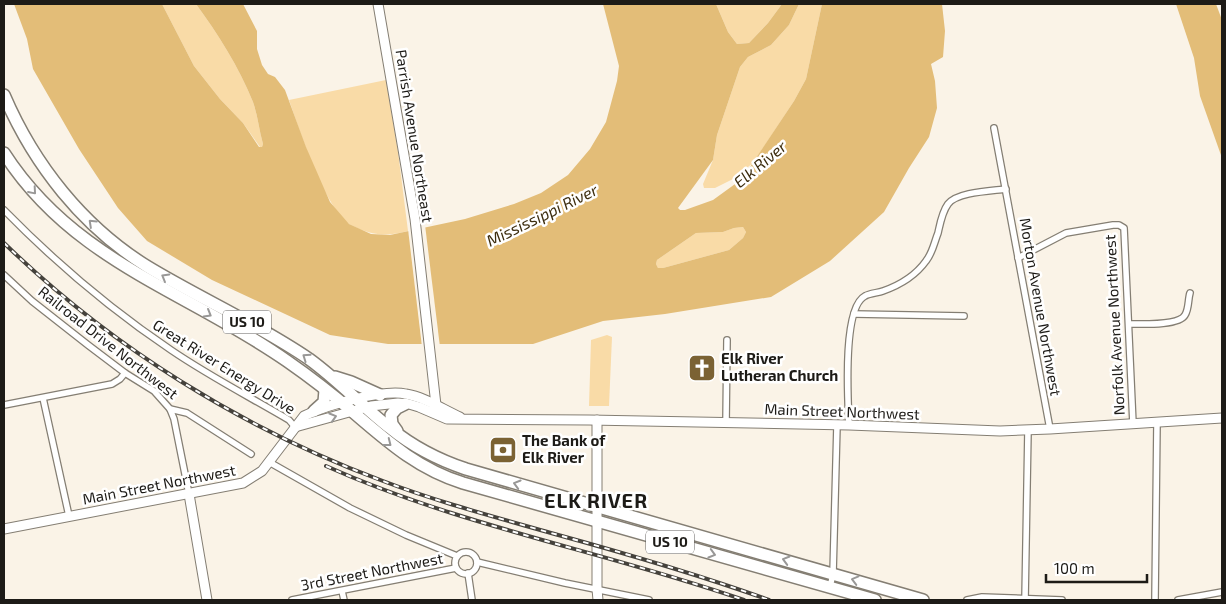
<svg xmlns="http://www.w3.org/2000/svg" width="1226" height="604" viewBox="0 0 1226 604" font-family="'Exo 2',sans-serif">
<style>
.green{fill:#f9dba7}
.water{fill:#e3bd78;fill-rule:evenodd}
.pier{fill:#faf3e7}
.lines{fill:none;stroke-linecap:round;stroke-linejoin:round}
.street-casing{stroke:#847e73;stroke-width:8}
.secondary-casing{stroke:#847e73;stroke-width:11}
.highway-casing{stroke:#847e73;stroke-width:14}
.street{stroke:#fff;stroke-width:5.5}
.secondary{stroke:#fff;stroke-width:9}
.highway{stroke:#fff;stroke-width:11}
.rail-casing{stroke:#45423c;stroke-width:4}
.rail{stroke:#fff;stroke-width:2;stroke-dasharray:5.5;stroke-linecap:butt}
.oneway{stroke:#999897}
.labels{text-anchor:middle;stroke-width:5;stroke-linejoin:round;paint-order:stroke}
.shield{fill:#fff;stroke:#615f5d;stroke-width:1}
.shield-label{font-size:14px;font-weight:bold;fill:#1d1b17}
.street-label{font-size:15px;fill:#1d1b17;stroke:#fff}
.poi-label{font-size:15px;font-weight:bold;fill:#1d1b17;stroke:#fff;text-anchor:start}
.water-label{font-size:16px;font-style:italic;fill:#3c2c0d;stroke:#fff}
.district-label{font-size:20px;font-weight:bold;letter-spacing:1px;fill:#1d1b17;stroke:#fff}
</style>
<rect width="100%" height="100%" fill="#faf3e7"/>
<!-- green -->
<g class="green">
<path d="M162,4H196C218,34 239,67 253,102C258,116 259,130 263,144L262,147H260L243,123L220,99L194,66Z"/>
<path d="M716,4H782L768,23L749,43L737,44L728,32Z"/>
<path d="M799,4H822L806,79L794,101L753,163L733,179L715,188H704L703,184L713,160L717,135L740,67L748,57L771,45L789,25Z"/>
<path d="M386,80L398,152L408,231C389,236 378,236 359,229C356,227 352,226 349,224C323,204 300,131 289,100Z"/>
<path d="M743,227L746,232L743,238L729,250L663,268H658L656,264L657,260L696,233L723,232L734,228Z"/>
<path d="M607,335L612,337L609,406H589L591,340Z"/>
</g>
<!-- water -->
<g class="water">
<path d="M14,4H162L194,66L220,99L243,123L259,147H262L263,144C259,130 258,116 253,102C239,67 218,34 196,4H243L257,31V49L262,65L268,74L275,77L285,90L306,147L330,202L349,224L371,234L390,235L465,219L514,204L541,193L568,175L590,149L606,122L617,81L619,66L603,4H716L728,32L737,44L749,43L768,23L782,4H799L789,25L771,45L748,57L740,67L717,135L713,160L678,208L680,210H685L713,200L742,179L794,101L806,79L822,4H942L945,31L943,57L931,64L935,81L937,108L929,137L909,168L884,212L830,261L771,297L665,314L603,321L533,344H388L330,335L212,280L147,241L118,208L79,149L33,69L27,39ZM743,227L746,232L743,238L729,250L663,268H658L656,264L657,260L696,233L723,232L734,228Z"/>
<path d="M1176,4H1216L1222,20V158L1200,96L1194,58Z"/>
</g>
<!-- pier -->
<path class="pier" d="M425,225L440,347H422L408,229Z"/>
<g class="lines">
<!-- street casing -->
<g class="street-casing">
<g id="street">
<path d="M994,128L1050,429"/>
<path d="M4,210C55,262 110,309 171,350C209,376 250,397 289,420L295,427"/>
<path d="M1018,258L1066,233L1113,225H1119L1124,228L1133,424"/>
<path d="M4,275L32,301L88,345L125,373L154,391L170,409L187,413L251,454"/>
<path d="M854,314L964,316"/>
<path d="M1129,324C1141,324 1179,326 1185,315C1189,309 1188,299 1190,293"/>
<path d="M43,398L69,516"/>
<path d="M4,405L112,384L120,379L125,373"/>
<path d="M170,409L174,419L189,494"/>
<path d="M726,423L727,340"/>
<path d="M849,425C848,401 842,308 865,296C870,293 878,293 883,291C900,285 916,275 926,261C933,252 934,243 938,233C940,224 942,212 948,204C957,192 991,191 1006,189"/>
<path d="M269,462L350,508L406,535L457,556"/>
<circle cx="466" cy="563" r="11"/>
<path d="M477,562L565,583L649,600"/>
<path d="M468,573L472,600"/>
<path d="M830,587L833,574L837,425"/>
<path d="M342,591L344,600"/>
<path d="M292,600L456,568"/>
<path d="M967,600L982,597L1062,600"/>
<path d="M1025,600L1028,430"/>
<path d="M1155,600L1157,422"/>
<path d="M1178,600L1222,592"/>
</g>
</g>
<!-- secondary casing -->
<g class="secondary-casing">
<g id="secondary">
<path d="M378,4L415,219L436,405L434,409"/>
<path d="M597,420V589L598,600"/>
<path d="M295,427L371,406L398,403L409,404L419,407L447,419L589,420L849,425L1000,431L1050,429L1222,418"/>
<path d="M189,494L207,600"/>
<path d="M4,529L243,483L262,471L304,416C326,405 383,389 406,394C425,397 442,409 460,417"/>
</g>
</g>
<!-- highway casing -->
<g class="highway-casing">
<g id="highway">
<path d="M4,95C34,165 83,227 148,267C201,299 258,324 309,359C338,380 362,406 390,428C412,446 439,460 466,469L923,600"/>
<path d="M4,153C74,262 187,291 287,361C310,377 332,394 353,412C388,442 418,469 463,483L875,600"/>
<path d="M335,377L351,382L380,395"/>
<path d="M314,411L324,402L325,390"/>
<path d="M397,431L392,424L391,415L397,408L405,404"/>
</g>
</g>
<!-- street -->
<use href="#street" class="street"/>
<!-- secondary -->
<use href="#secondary" class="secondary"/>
<!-- highway -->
<use href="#highway" class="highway"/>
<!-- rail casing -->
<g class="rail-casing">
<g id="rail">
<path d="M4,243C111,347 243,429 383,481C438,502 495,517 551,533C624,553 697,574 769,600"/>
<path d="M326,466C460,526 606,552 744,600"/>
</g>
</g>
<!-- rail -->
<use href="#rail" class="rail"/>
</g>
<!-- one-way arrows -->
<defs><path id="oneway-chevron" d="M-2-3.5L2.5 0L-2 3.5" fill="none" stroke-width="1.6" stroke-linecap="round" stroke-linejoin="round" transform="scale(1.25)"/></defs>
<g class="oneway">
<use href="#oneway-chevron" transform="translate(33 191) rotate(49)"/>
<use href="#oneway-chevron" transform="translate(92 223) rotate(-137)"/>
<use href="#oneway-chevron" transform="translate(165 277) rotate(-150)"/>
<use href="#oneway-chevron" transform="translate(208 314) rotate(30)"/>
<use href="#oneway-chevron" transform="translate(306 357) rotate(-145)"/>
<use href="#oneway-chevron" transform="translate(333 417) rotate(-17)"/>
<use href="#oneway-chevron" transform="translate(388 443) rotate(38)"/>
<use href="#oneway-chevron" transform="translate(517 484) rotate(-164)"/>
<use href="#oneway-chevron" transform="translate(712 554) rotate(16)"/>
<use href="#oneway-chevron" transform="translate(786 560) rotate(-164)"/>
<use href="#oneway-chevron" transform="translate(855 580) rotate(-165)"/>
</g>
<!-- icons -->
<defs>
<g id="church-square" transform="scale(1.4375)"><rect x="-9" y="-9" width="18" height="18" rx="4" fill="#7b6233" stroke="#fff"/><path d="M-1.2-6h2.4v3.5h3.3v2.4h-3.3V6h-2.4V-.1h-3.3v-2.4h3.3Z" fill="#fff"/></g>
<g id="bank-square" transform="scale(1.4375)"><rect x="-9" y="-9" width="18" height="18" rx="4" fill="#7b6233" stroke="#fff"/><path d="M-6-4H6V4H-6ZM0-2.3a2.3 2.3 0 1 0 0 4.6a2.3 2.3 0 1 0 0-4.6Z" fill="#fff"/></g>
</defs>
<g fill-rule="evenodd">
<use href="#church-square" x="702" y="368"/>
<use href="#bank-square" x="503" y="450"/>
</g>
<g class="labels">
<!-- shield labels -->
<g class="shield">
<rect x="223" y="310.5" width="48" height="23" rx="4"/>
<rect x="646" y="530.5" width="48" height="23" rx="4"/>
</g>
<g class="shield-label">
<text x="247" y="327">US 10</text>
<text x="670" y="547">US 10</text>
</g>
<!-- street labels -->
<g class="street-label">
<text transform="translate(414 136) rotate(81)" y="5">Parrish Avenue Northeast</text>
<text transform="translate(1040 307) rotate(80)" y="5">Morton Avenue Northwest</text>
<text transform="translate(1115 325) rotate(-93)" y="5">Norfolk Avenue Northwest</text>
<text transform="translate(108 343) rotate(38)" y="5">Railroad Drive Northwest</text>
<text transform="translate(224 367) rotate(32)" y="5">Great River Energy Drive</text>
<text transform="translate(842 412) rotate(2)" y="5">Main Street Northwest</text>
<text transform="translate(159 485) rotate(-11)" y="5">Main Street Northwest</text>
<text transform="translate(372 572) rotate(-11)" y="5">3rd Street Northwest</text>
</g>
<!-- poi labels -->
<g class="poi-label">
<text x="721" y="364">Elk River<tspan x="721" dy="17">Lutheran Church</tspan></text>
<text x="522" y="446">The Bank of<tspan x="522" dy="17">Elk River</tspan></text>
</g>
<!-- water labels -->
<g class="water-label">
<text transform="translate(760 164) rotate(-40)" y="6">Elk River</text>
<text transform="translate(542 215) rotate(-26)" y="6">Mississippi River</text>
</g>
<!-- district labels -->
<g class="district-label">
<text x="596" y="508">ELK RIVER</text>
</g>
</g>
<!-- border -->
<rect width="1226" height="604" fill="none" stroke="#1d1b17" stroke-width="10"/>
<!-- scale -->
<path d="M1046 574v8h101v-8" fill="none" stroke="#1d1b17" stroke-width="2.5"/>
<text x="1054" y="574" font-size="15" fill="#1d1b17" stroke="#ffffff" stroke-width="4" paint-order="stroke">100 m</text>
</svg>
